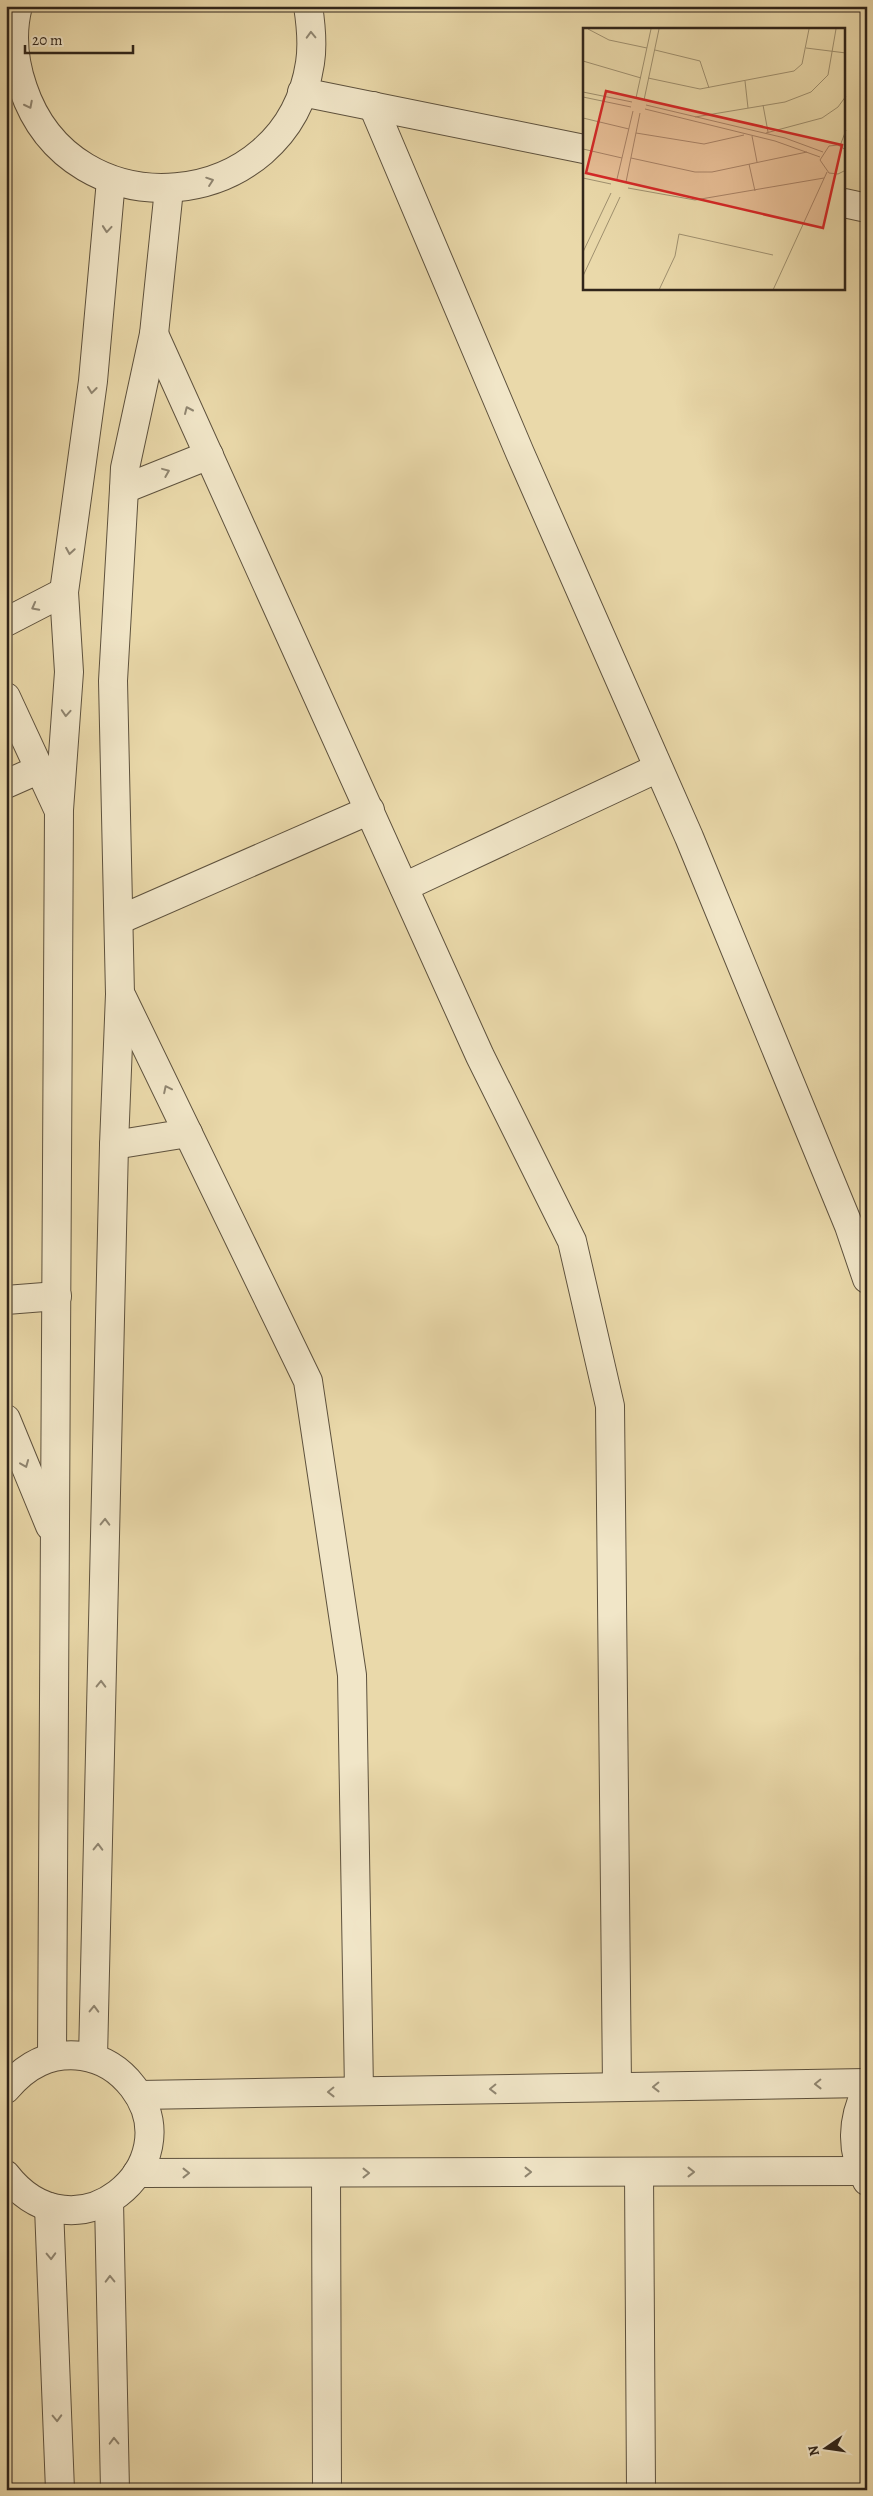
<svg xmlns="http://www.w3.org/2000/svg" width="873" height="2496" viewBox="0 0 873 2496" font-family="Alegreya,serif">
<style>
.lines{fill:none;stroke-linecap:round;stroke-linejoin:round}
.minor-casing{stroke:#5e523e;stroke-width:30}
.minor{stroke:#f1e6c8;stroke-width:28}
.oneway{stroke:#908671}
.inset-road{fill:none;stroke:#a09170;stroke-width:1}
.view{fill:#d62828;fill-opacity:0.15;stroke:#d62828;stroke-width:2.5}
.inset-edge{fill:none;stroke:#30251a;stroke-width:2.5}
</style>
<rect width="100%" height="100%" fill="#ead9aa"/>
<filter id="stains"><feTurbulence type="fractalNoise" baseFrequency=".004" numOctaves="4"/><feColorMatrix values="0 0 0 0 .2 0 0 0 0 .09 0 0 0 0 .02 0 0 0 .5 -.17"/></filter>
<radialGradient id="worn" r=".72"><stop offset=".6" stop-color="#630" stop-opacity="0"/><stop offset="1" stop-color="#630" stop-opacity=".3"/></radialGradient>
<g class="lines">
<!-- minor casing -->
<g class="minor-casing">
<g id="minor">
<path d="M18,6C11,33 14,62 23,88C72,234 287,215 310,63C313,44 311,25 308,6"/>
<path d="M302,92L584,149"/>
<path d="M373,106L520,453L689,837L849,1226L867,1279"/>
<path d="M844,203L867,208"/>
<path d="M154,334L480,1056L572,1241L610,1406L617,2087"/>
<path d="M124,489L209,455"/>
<path d="M6,622L64,592"/>
<path d="M6,697L58,809"/>
<path d="M6,784L40,769"/>
<path d="M404,887L658,768"/>
<path d="M119,920L370,810"/>
<path d="M122,997L308,1381L352,1675L359,2091"/>
<path d="M114,1145L188,1133"/>
<path d="M6,1300L57,1296"/>
<path d="M6,1419L50,1526"/>
<path d="M52,2056L59,810L69,672L64,592L93,381L111,180"/>
<path d="M93,2058L114,1145L120,994L113,681L124,489L125,468L154,334L169,189"/>
<path d="M6,2089C26,2065 50,2052 82,2056C103,2059 120,2070 133,2087C193,2165 75,2264 6,2175"/>
<path d="M867,2089C852,2119 850,2151 867,2181"/>
<path d="M139,2095L867,2083"/>
<path d="M639,2172L641,2490"/>
<path d="M137,2173L861,2171"/>
<path d="M326,2173L327,2490"/>
<path d="M109,2201L115,2490"/>
<path d="M49,2207L60,2490"/>
</g>
</g>
<!-- minor -->
<use href="#minor" class="minor"/>
</g>
<!-- one-way arrows -->
<defs><path id="oneway-chevron" d="M-2-3.5L2.5 0L-2 3.5" fill="none" stroke-width="1.6" stroke-linecap="round" stroke-linejoin="round" transform="scale(1.25)"/></defs>
<g class="oneway">
<use href="#oneway-chevron" transform="translate(311 35) rotate(-92)"/>
<use href="#oneway-chevron" transform="translate(29 105) rotate(63)"/>
<use href="#oneway-chevron" transform="translate(210 181) rotate(-19)"/>
<use href="#oneway-chevron" transform="translate(107 229) rotate(95)"/>
<use href="#oneway-chevron" transform="translate(92 390) rotate(97)"/>
<use href="#oneway-chevron" transform="translate(188 410) rotate(-114)"/>
<use href="#oneway-chevron" transform="translate(166 472) rotate(-22)"/>
<use href="#oneway-chevron" transform="translate(70 551) rotate(99)"/>
<use href="#oneway-chevron" transform="translate(35 607) rotate(152)"/>
<use href="#oneway-chevron" transform="translate(66 713) rotate(94)"/>
<use href="#oneway-chevron" transform="translate(167 1089) rotate(-116)"/>
<use href="#oneway-chevron" transform="translate(25 1464) rotate(68)"/>
<use href="#oneway-chevron" transform="translate(105 1522) rotate(-89)"/>
<use href="#oneway-chevron" transform="translate(101 1684) rotate(-89)"/>
<use href="#oneway-chevron" transform="translate(98 1847) rotate(-89)"/>
<use href="#oneway-chevron" transform="translate(94 2009) rotate(-89)"/>
<use href="#oneway-chevron" transform="translate(818 2084) rotate(179)"/>
<use href="#oneway-chevron" transform="translate(656 2087) rotate(179)"/>
<use href="#oneway-chevron" transform="translate(493 2089) rotate(179)"/>
<use href="#oneway-chevron" transform="translate(331 2092) rotate(179)"/>
<use href="#oneway-chevron" transform="translate(528 2172)"/>
<use href="#oneway-chevron" transform="translate(691 2172)"/>
<use href="#oneway-chevron" transform="translate(186 2173)"/>
<use href="#oneway-chevron" transform="translate(366 2173)"/>
<use href="#oneway-chevron" transform="translate(51 2256) rotate(88)"/>
<use href="#oneway-chevron" transform="translate(110 2279) rotate(-91)"/>
<use href="#oneway-chevron" transform="translate(57 2418) rotate(88)"/>
<use href="#oneway-chevron" transform="translate(114 2441) rotate(-91)"/>
</g>
<!-- overview -->
<g transform="translate(583 28)">
<rect width="262" height="262" fill="#ead9aa"/>
<path class="inset-road" d="M5,1L26,12L64,20M223,20L263,25M72,22L117,33L126,60M0,33L58,50M65,50L117,61L211,43L219,36L226,1M162,53L165,80M0,64L49,74M0,69L48,79M53,70L68,1M61,72L76,1M63,77L202,110L240,124M180,77L185,104M62,81L192,113L237,129M112,89L202,74L228,64L245,47L253,1M0,90L46,101M53,105L121,116L161,107M183,105L239,90L255,79L263,68M169,108L174,134M257,118L263,102M0,121L39,130M263,122L255,117L246,118L237,132L246,145L255,146L263,142M48,130L112,144H129L224,124M166,136L172,163M0,150L28,156M34,151L50,83M43,154L57,85M45,160L112,172L241,150M0,224L28,165M0,248L37,169M76,262L92,228L96,206L190,227M190,262L244,144"/>
<path class="view" d="M23,63L259,117L240,200L3,145Z"/>
<rect width="262" height="262" class="inset-edge"/>
</g>
<!-- margin -->
<rect width="873" height="2496" fill="none" stroke="#ead9aa" stroke-width="25"/>
<rect x="8" y="8" width="858" height="2481" fill="none" stroke="#30251a" stroke-width="2.5"/>
<rect x="12" y="12" width="848" height="2471" fill="none" stroke="#30251a"/>
<!-- north arrow -->
<g transform="translate(826 2448) rotate(257)" stroke="#f1e6c8" stroke-width="4" paint-order="stroke">
<path d="M0-4L9 19L0 12L-9 19Z" fill="#30251a"/>
<text y="-8" font-size="14" font-weight="bold" text-anchor="middle" fill="#30251a">N</text>
</g>
<!-- scale -->
<path d="M25 45v8h108v-8" fill="none" stroke="#30251a" stroke-width="2.5"/>
<text x="32" y="45" font-size="15" fill="#30251a" stroke="#f1e6c8" stroke-width="4" paint-order="stroke">20 m</text>
<rect width="100%" height="100%" filter="url(#stains)"/>
<rect width="100%" height="100%" fill="url(#worn)"/>
</svg>
